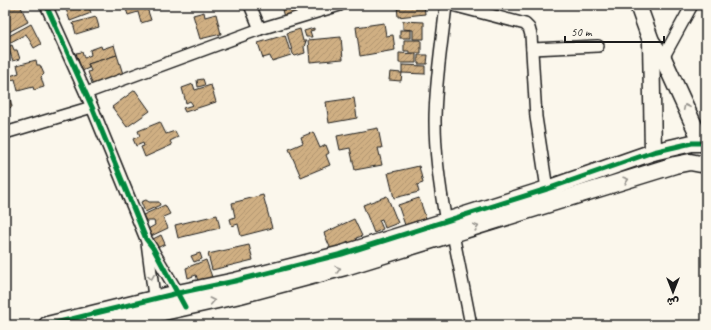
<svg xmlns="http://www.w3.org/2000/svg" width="711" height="330" viewBox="0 0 711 330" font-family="Caveat,'Playpen Sans Arabic',sans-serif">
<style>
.building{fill:url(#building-hatch);stroke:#1c1c1c}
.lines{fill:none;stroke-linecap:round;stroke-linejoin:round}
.street-casing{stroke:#1c1c1c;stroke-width:14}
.secondary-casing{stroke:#1c1c1c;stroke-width:19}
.street{stroke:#fbf7ec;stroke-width:11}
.secondary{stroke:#fbf7ec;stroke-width:16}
.cycleway-casing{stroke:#fbf7ec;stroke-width:8}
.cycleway{stroke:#00873e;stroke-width:5}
.oneway{stroke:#97948e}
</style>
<defs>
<pattern id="building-hatch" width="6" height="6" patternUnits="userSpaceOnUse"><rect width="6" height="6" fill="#cfaf83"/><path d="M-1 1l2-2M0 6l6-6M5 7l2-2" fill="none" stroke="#b19671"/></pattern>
</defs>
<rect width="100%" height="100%" fill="#fbf7ec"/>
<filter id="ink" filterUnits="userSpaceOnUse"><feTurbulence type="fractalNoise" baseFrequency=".025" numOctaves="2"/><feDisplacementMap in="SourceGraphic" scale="8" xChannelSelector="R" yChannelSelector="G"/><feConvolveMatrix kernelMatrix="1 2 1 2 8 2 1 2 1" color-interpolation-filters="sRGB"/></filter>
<g filter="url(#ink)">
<!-- building -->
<g class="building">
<path d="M5,5H20L28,22L5,34Z"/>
<path d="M77,5H88L91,13L70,21L66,9Z"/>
<path d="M139,5H146L151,20L141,23L138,12L128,15L126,9Z"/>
<path d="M281,5H305L307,12L284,18Z"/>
<path d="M397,5H424L425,14L398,17Z"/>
<path d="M204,12L205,17L216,14L221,34L200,39L193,15Z"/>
<path d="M96,17L99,27L76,34L73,23Z"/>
<path d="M403,21L424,22V39H413V30L403,29Z"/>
<path d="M384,23L386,36L393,35L395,50L360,56L356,27Z"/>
<path d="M31,24L41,44L34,48L26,34L7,44L5,38Z"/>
<path d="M314,28V30L310,31L312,37H306L304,31Z"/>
<path d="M300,29L303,41H306L304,47L305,53L295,56L293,54L287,33Z"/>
<rect x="400" y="30" width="11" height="8"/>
<path d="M285,35L291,55L272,61L270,56L263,58L258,43Z"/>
<path d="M341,37L343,59L310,62L308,40Z"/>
<path d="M404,40H421V53H409V51H404Z"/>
<path d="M12,45L14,50H17L20,59L13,61L8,47Z"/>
<path d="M114,45L117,55L88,64L89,68L82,71L76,53L82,52L84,58L91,55L90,50L101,46L102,49Z"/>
<path d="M399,53L416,54V63H399Z"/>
<path d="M117,55L123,74L93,86L88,72L91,71L88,64Z"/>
<path d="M418,55H428L427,64H418Z"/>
<path d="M36,60L37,65H40L44,74L41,77L44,87L34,90L33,87L18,91L15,79L11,80L10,76L19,73L17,65Z"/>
<path d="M402,65L425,66V74L402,73Z"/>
<path d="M390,72L402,73L401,81L389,80Z"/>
<path d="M203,79L205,85L198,87L197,80Z"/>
<path d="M193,84L195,90L211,85L216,102L185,112L183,108L193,105L190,101L186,103L182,88Z"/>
<path d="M135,90L150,111L127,127L112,107Z"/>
<path d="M9,93L12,107L5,109V94Z"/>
<path d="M354,98L357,118L329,123L326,102Z"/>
<path d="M160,122L166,134L175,131L178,137L170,141L172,145L145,157L141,147L144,146L143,143L136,146L133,139L140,136L138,131Z"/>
<path d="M378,128L382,148H378L382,165L355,170L350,148L340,150L337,136Z"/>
<path d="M313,132L320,148L326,145L329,153L326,155L330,165L301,177L289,149L303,143L301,137Z"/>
<path d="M419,166L423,183L417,185L419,192L394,198L388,173Z"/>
<path d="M263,195L272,228L241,236L238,224L232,226L230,219L235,217L232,203Z"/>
<path d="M387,196L398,223L385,228L382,219L379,220L383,229L374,233L363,205Z"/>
<path d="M419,198L426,218L405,225L398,205Z"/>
<path d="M146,200L149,202H159L160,205L145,212L141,202Z"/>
<path d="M165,205L170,214L163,217L168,228L151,236L148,229L155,225L154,221H146L143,215Z"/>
<path d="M217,215L220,228L178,238L175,225Z"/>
<path d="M354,219L362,236L356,238L357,241L350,244L348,241L347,242L348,245L332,252L324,233Z"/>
<path d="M161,235L165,244L157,248L153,239Z"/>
<path d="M249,245L253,260L212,270L208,254Z"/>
<path d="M200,253L202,259L194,262L191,256Z"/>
<path d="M206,260L212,277L198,281L196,275L188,278L186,268Z"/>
</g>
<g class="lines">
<!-- street casing -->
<g class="street-casing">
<g id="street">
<path d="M46,5L92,107L146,239L181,298"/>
<path d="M250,5L260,29"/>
<path d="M446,5C442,43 435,83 435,121C435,155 440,189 446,222"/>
<path d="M452,5L525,24L529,28L531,35L536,117L547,189"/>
<path d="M532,49L598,46"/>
<path d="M658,61L663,58L692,5"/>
<path d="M86,93L260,29L340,5"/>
<path d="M5,133L92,107"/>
<path d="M453,234L471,325"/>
<path d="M147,242L155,304"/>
</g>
</g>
<!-- secondary casing -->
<g class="secondary-casing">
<g id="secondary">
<path d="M638,5L651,41L663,58L702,143"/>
<path d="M651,41L653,152"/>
<path d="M47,325L178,293L235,281L342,254L547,189L653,152L692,143H706"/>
<path d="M105,325L240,295L345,267L675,165L690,162L706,165"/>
</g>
</g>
<!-- street -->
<use href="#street" class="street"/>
<!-- secondary -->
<use href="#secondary" class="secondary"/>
<!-- cycleway casing -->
<g class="cycleway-casing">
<g id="cycleway">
<path d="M46,5L92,107L146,239L153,248L185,307"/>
<path d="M47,325L178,293L235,281L342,254L547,189L653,152L692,143H706"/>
</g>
</g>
<!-- cycleway -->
<use href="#cycleway" class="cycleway"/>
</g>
<!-- one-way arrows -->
<defs><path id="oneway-chevron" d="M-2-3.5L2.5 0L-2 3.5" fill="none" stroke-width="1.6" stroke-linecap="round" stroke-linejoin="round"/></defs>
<g class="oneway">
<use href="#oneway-chevron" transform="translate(686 107) rotate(-115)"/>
<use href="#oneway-chevron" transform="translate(626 180) rotate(-17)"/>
<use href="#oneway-chevron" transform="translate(476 227) rotate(-17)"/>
<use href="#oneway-chevron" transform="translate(338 269) rotate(-15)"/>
<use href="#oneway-chevron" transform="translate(151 277) rotate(82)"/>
<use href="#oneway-chevron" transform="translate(212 301) rotate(-12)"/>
</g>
</g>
<!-- margin -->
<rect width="711" height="330" fill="none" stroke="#fbf7ec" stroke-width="20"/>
<rect x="10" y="10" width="691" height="310" fill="none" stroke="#1c1c1c" stroke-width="1.5" filter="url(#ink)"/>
<!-- north arrow -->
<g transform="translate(673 292) rotate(180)" stroke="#fbf7ec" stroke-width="3" paint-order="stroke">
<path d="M0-3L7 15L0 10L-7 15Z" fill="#1c1c1c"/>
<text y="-6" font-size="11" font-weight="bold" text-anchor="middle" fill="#1c1c1c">ش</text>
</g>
<!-- scale -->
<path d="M565 36v6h99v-6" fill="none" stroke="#1c1c1c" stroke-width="2"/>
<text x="571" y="36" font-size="12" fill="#1c1c1c" stroke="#fbf7ec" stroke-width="3" paint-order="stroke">50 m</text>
</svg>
